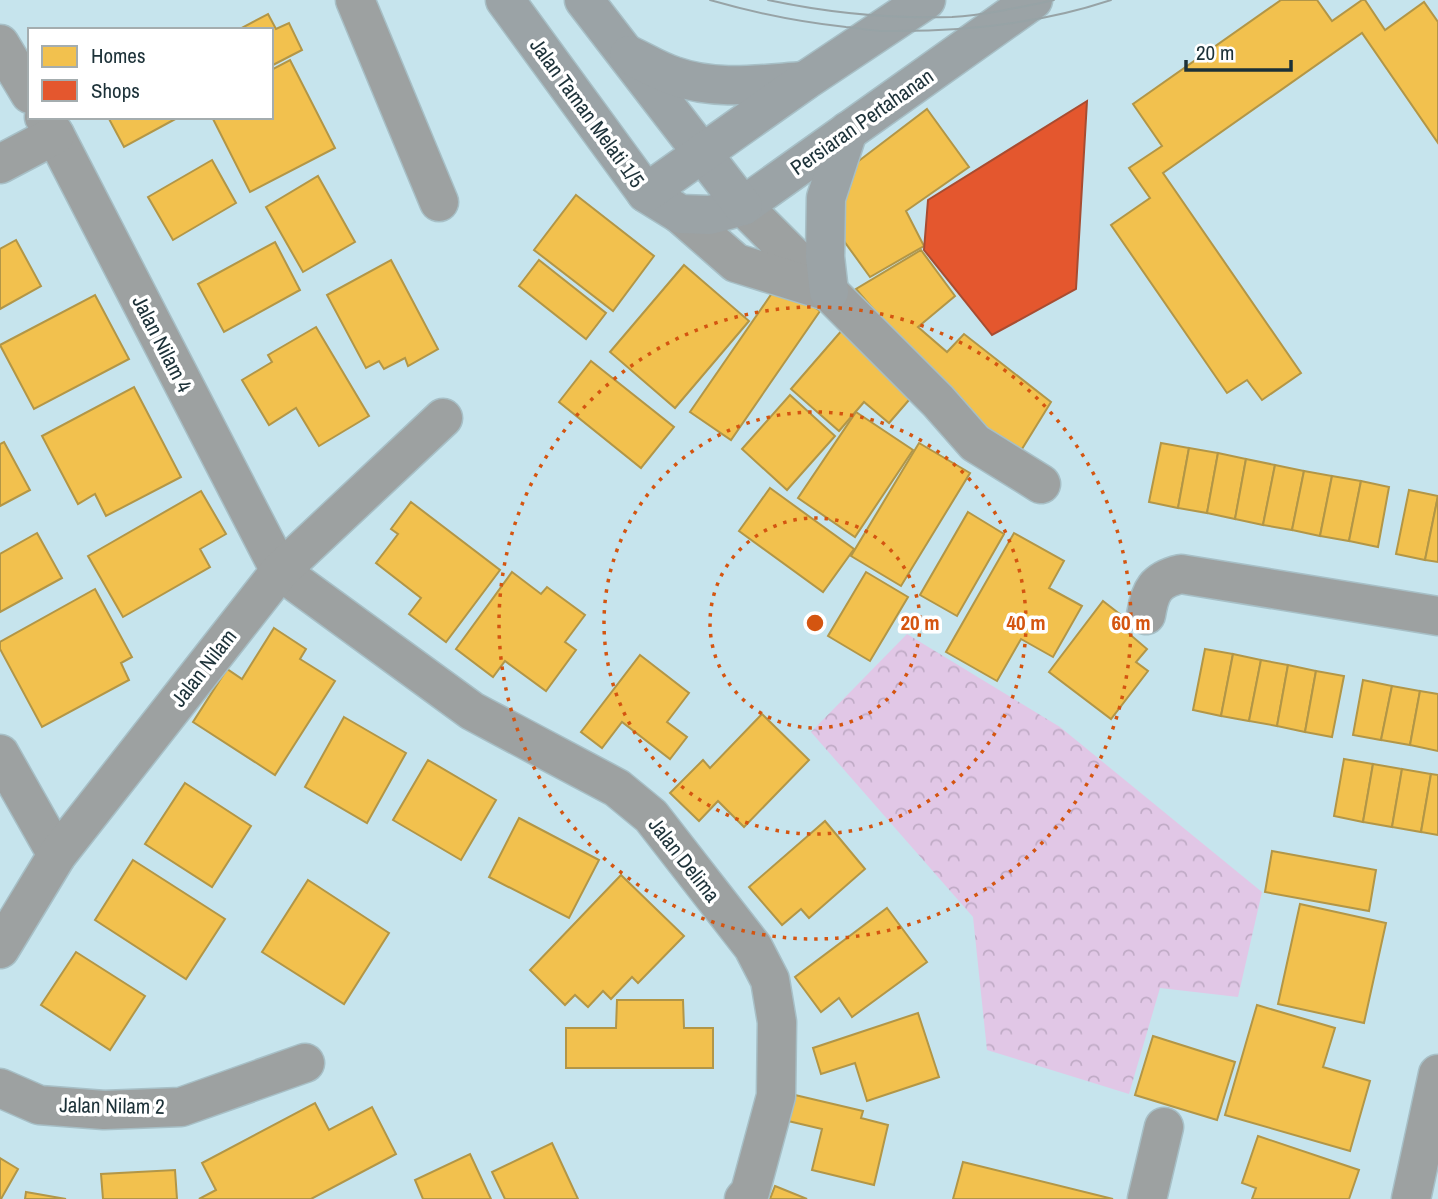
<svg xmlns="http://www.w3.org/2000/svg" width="1438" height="1199" viewBox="0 0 1438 1199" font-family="'Archivo Narrow',sans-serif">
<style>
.forest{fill:url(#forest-crowns)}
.homes{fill:#f2c14e;stroke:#b29647;stroke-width:2}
.shops{fill:#e4572e;stroke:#a84c31;stroke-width:2}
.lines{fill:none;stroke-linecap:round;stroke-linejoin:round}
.minor-casing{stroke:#a7bfc6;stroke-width:41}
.major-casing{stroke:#a7bfc6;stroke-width:41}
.minor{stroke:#9da1a1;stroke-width:38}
.major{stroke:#9ba3a6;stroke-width:38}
.tram{stroke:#97a3a6;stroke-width:2}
.ring{fill:none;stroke:#d45510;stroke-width:3.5;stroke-dasharray:3.5 7}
.labels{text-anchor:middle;stroke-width:7;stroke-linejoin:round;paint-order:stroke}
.street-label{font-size:21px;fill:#1c3138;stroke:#fff}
.centre{fill:#d45510;stroke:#fff;stroke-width:3.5}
.ring-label{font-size:21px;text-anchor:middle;font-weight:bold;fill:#d45510;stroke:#fff;stroke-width:7;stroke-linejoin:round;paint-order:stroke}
</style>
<defs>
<pattern id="forest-crowns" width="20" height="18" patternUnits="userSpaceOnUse" patternTransform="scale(1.75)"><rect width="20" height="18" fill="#e1c7e6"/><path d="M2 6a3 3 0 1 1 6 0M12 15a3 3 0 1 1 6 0" fill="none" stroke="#c0abc6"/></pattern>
</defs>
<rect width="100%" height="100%" fill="#c6e4ed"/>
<!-- forest -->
<path class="forest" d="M907,634L1060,727L1262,892L1238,997L1160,988L1129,1094L987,1050L973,917L811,732Z"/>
<!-- homes -->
<g class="homes">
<path d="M1281,0H1317L1332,21L1362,0H1365L1385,30L1424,2L1438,22V143L1362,33L1163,173L1301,373L1262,400L1247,380L1227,393L1111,225L1150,198L1129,168L1162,146L1133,104Z"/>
<path d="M268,14L276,29L289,23L302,50L271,66V30H238Z"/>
<path d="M290,60L335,148L250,192L212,117H271V70Z"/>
<path d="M927,109L969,167L906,211L924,246L870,277L836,230L856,163Z"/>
<path d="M108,117H179L124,147Z"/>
<path d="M212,160L236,203L173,240L148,197Z"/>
<path d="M318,176L355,242L303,272L266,207Z"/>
<path d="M576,195L654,256L613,311L534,250Z"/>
<path d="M16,240L41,286L0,309V249Z"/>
<path d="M275,242L300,290L224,332L198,284Z"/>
<path d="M921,250L955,296L918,327L947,352L964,334L1051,402L1017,457L976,429L856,289Z"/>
<path d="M391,260L438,349L408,366L405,358L384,369L379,361L366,368L327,295Z"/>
<path d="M539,260L606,313L586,339L519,286Z"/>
<path d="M684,265L749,321L675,408L610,352Z"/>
<path d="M779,283L820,311L731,440L690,412Z"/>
<path d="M95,295L129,359L34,409L0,345Z"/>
<path d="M316,327L369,416L319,446L296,408L269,425L242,380L272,362L268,355Z"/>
<path d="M843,329L915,393L889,423L864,402L839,431L791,389Z"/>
<path d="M591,361L674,427L641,468L559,402Z"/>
<path d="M134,387L181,477L106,516L95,494L78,504L42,436Z"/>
<path d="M790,395L835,436L787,490L742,449Z"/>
<path d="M856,412L913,450L855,537L798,498Z"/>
<path d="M4,442L30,490L0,506V444Z"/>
<path d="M919,443L970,473L901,586L851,556Z"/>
<path d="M1161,443L1189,448L1178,508L1149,502Z"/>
<path d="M1189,448L1218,453L1207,513L1178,508Z"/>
<path d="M1218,453L1246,459L1235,519L1207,513Z"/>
<path d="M1246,459L1275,465L1263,525L1235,519Z"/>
<path d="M1275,465L1304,471L1292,530L1263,525Z"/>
<path d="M1304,471L1332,476L1320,536L1292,530Z"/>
<path d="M1332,476L1361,481L1349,541L1320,536Z"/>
<path d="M1361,481L1389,487L1378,547L1349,541Z"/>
<path d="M770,488L854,549L823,592L739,531Z"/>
<path d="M1409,490L1438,496L1425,560L1396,554Z"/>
<path d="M201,491L226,534L200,549L210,567L123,617L88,556Z"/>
<path d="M1438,496V562L1425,560Z"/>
<path d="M411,502L500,570L446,642L409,614L421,598L376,563L398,534L391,529Z"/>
<path d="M968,512L1004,534L957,616L920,595Z"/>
<path d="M37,533L62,578L0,612V554Z"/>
<path d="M1014,533L1064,561L1049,588L1082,606L1053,657L1021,639L997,681L946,652Z"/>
<path d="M512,572L541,594L547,587L585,615L565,642L576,650L546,691L505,661L493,677L456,649Z"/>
<path d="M866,572L908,597L870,661L828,636Z"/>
<path d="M95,589L132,657L121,663L129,680L42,727L0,649V642Z"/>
<path d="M1103,601L1126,619L1120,626L1147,649L1136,662L1148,671L1111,719L1049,672Z"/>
<path d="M274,628L306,649L300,659L335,681L275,775L193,722L227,669L242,679Z"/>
<path d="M1205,649L1233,654L1221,716L1193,710Z"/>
<path d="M1233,654L1261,660L1249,721L1221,716Z"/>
<path d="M640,655L689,693L667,722L687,737L670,759L622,722L602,748L581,732Z"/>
<path d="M1261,660L1288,665L1277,726L1249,721Z"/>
<path d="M1288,665L1316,671L1305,732L1277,726Z"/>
<path d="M1316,671L1344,676L1332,737L1305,732Z"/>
<path d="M1363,680L1392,686L1381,740L1353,735Z"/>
<path d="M1392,686L1420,691L1410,745L1381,740Z"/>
<path d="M1420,691L1438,694V751L1410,745Z"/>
<path d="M762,714L809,760L744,827L718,801L699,821L670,793L703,760L710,768Z"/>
<path d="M344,717L406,753L367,823L305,787Z"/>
<path d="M1344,759L1373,764L1363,822L1334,816Z"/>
<path d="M428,760L496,800L461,860L393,820Z"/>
<path d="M1373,764L1402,769L1392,827L1363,822Z"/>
<path d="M1402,769L1431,774L1421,832L1392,827Z"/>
<path d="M1431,774L1438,775V835L1421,832Z"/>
<path d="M185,783L251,826L212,887L145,844Z"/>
<path d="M519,818L599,860L569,918L489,877Z"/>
<path d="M825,821L865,869L809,918L801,909L782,925L749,887Z"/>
<path d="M1272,851L1376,870L1369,911L1265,892Z"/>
<path d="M133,860L225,919L186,979L95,920Z"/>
<path d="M621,875L684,936L638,983L632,977L611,999L603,991L588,1007L575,995L565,1005L530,970Z"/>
<path d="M308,880L389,933L344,1004L262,952Z"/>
<path d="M1300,904L1386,923L1364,1023L1278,1004Z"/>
<path d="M887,908L927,962L852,1017L839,998L821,1012L795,977Z"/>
<path d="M76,952L145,996L110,1050L41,1005Z"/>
<path d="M617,1000H683L684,1028H713V1068H566V1028H616Z"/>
<path d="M1257,1005L1335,1028L1323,1067L1370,1081L1350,1151L1225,1115Z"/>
<path d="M918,1013L939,1077L867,1101L855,1063L821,1074L813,1048Z"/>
<path d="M1153,1036L1235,1062L1217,1120L1135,1095Z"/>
<path d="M795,1095L863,1111L861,1118L888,1125L874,1185L812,1170L822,1129L788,1121Z"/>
<path d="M315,1103L329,1130L372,1107L396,1154L311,1199H199L216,1190L202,1163Z"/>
<path d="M1258,1136L1359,1170L1349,1199H1252L1256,1188L1242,1183Z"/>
<path d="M552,1143L578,1199H505L492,1172Z"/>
<path d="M470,1154L491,1199H423L415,1180Z"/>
<path d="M0,1158L18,1169L1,1199H0Z"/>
<path d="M963,1162L1113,1199H953Z"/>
<path d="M175,1170L177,1199H103L101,1174Z"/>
<path d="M775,1186L807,1199H770Z"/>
<path d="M26,1192L66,1199H25Z"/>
</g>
<!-- shops -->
<path class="shops" d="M1087,101L1076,289L992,335L924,250L928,200Z"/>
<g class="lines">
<!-- minor casing -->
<g class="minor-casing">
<g id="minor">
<path d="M355,0L439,202"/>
<path d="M0,44L30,94"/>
<path d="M44,117L55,135L280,571L472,711L617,788L651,816L753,947L770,980L777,1022L776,1096L750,1192L744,1199"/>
<path d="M0,164L55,135"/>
<path d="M743,206L938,401L975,443L1041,484"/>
<path d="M680,214L736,263L823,290"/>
<path d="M1146,615C1150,591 1155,580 1181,574L1438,616"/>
<path d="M0,754L57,855"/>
<path d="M0,949L57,855L280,571L443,418"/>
<path d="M0,1088L39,1105L104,1110L181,1107L305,1063"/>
<path d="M1147,1199L1164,1127"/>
<path d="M1411,1199L1438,1074"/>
</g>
</g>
<!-- major casing -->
<g class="major-casing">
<g id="major">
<path d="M505,0L646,193L680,214L710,215L743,206L1033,0"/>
<path d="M584,0L743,206"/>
<path d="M629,55C644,62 658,71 674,76C716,91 760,84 804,81"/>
<path d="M646,193L806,80L926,0"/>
<path d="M829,292L825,257L826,198L848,131"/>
</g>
</g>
<!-- minor -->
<use href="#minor" class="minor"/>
<!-- major -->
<use href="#major" class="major"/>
<!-- tram -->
<g class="tram">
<path d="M710,0C755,13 800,22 846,27C859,28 871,31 884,31C960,32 1039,24 1111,0"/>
<path d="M768,0C829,13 890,19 952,17C986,15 1021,7 1054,0"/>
</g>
</g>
<!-- distance rings -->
<g class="ring">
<circle cx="815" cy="623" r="105"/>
<circle cx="815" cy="623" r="211"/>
<circle cx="815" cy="623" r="316"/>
</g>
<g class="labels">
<!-- street labels -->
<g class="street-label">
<text transform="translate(587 113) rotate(54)" y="7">Jalan Taman Melati 1/5</text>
<text transform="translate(862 122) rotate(-35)" y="7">Persiaran Pertahanan</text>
<text transform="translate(162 344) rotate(63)" y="7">Jalan Nilam 4</text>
<text transform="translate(204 668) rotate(-52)" y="7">Jalan Nilam</text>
<text transform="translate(684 860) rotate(52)" y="7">Jalan Delima</text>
<text transform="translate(112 1106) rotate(1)" y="7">Jalan Nilam 2</text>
</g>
</g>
<circle cx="815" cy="623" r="10" class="centre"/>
<g class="ring-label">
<text x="920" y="630">20 m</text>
<text x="1026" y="630">40 m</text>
<text x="1131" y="630">60 m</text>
</g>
<!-- legend -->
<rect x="28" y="28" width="245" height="91" fill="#ffffff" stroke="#a4adaf" stroke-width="2"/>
<rect x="42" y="46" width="35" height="21" fill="#f2c14e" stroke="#a4adaf" stroke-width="2"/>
<text x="91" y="63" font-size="21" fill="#1c3138">Homes</text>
<rect x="42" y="80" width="35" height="21" fill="#e4572e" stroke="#a4adaf" stroke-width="2"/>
<text x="91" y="98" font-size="21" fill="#1c3138">Shops</text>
<!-- scale -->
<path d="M1186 60v10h105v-10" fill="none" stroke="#1c3138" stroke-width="3.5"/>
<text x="1196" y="60" font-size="21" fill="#1c3138" stroke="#ffffff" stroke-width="5" paint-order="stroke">20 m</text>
</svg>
